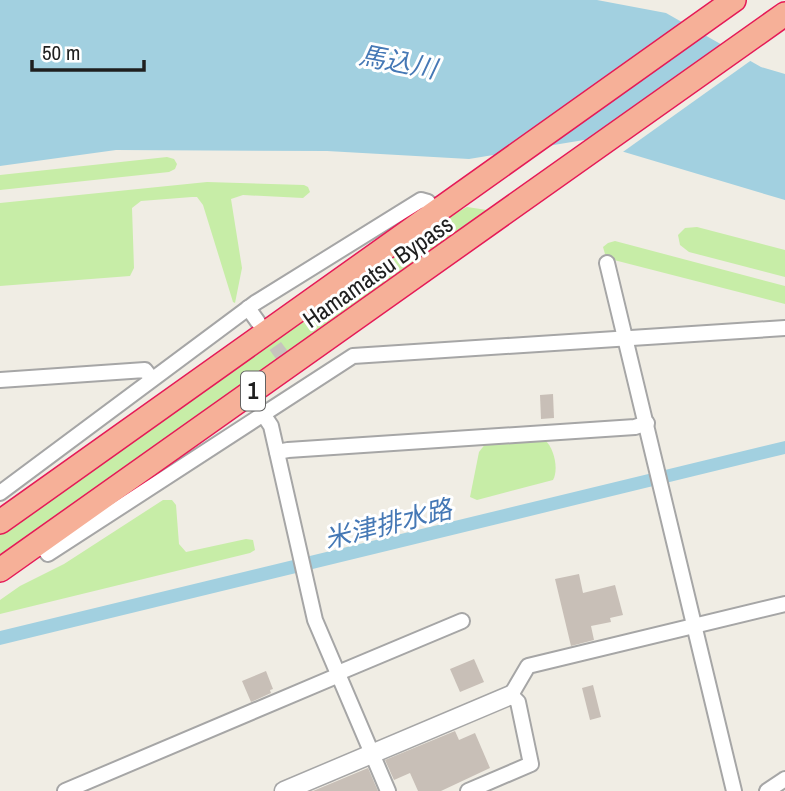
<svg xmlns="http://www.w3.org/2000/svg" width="785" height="791" viewBox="0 0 785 791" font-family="'Archivo Narrow','Noto Sans JP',sans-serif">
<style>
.grass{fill:#c7eda7}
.water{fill:#a2d0e0}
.pier{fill:#f0ede4}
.building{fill:#c8bfb7}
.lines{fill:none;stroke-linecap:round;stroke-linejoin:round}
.minor-tunnel{stroke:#c6c4bd;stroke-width:14;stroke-dasharray:14 7;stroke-linecap:butt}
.minor-casing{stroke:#a6a6a6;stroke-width:18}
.tertiary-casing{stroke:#a6a6a6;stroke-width:21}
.trunk-casing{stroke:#e51a57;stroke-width:26}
.minor{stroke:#fff;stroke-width:14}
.tertiary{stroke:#fff;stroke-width:18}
.trunk{stroke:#f6b098;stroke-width:23}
.labels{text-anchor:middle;stroke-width:6;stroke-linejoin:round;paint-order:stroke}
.shield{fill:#fff;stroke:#626262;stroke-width:2}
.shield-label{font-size:23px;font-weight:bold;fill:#1f1f1f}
.street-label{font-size:24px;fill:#1f1f1f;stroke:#fff}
.water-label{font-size:26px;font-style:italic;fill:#4578b5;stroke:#fff}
</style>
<rect width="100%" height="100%" fill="#f0ede4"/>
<!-- grass -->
<g class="grass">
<path d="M167,157L174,159L177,164L175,169L169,172L0,190V175Z"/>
<path d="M207,182L304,185L308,187L310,192L303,198L243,195L231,199L242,268L235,303L233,302L203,205L197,197H192L141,201L132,208L134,268L130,276L0,286V203Z"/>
<path d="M467,207L487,210L485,215L0,557V534L447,218Z"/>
<path d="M697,227L785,250V277L689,252L680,245L678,235L685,228Z"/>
<path d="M615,241L785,286V304L610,259L605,254L603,247L608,243Z"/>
<path d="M545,440C554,448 559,469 553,480L477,500L470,497L479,452L486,443Z"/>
<path d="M163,500H172L176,505L179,544L186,552L246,539L253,540L255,550L250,553L0,614V600L20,586L64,564Z"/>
</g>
<!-- water -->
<g class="water">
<path d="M0,0H597L666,13L761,67L785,74V200L584,140L469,159L327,151L116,150L0,166Z"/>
<path d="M785,441V454L0,645V631Z"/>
</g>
<!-- pier -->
<path class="pier" d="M728,44L753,59L620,154L587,144Z"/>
<!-- building -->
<g class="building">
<path d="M553,394L554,418L541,419L540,395Z"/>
<path d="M579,574L583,593L615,585L623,615L610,618L611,622L591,626L594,640L571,646L555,579Z"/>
<path d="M474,659L484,682L460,692L450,669Z"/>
<path d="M266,671L273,689L270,690L271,693L251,702L242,681Z"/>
<path d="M593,685L601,717L590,720L582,688Z"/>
<path d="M455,731L459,740L475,733L490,768L441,791H418L410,773L394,780L385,760Z"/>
<path d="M368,768L378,791H313Z"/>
</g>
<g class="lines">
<!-- minor-tunnel -->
<path class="minor-tunnel" d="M263,329L292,369"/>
<!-- minor casing -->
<g class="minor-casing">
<g id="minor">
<path d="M607,263L734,791"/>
<path d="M248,308L258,322"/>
<path d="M0,380L145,370L152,379"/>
<path d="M263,414L271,426L315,620L388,791"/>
<path d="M277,452L288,450L635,427L647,423"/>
<path d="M0,493L255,303L421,200L428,202L436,212"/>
<path d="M39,542L48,554L353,356L785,328"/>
<path d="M338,673L462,621"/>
<path d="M65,791L339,675"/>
<path d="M468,791L531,764L518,702L511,695L528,666L785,604"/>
<path d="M767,791L785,779"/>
</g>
</g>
<!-- tertiary casing -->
<g class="tertiary-casing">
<path id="tertiary" d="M284,791L511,695"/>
</g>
<!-- trunk casing -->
<g class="trunk-casing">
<g id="trunk">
<path d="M0,522L734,0"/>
<path d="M0,570L785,14"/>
</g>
</g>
<!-- minor -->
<use href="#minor" class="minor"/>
<!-- tertiary -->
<use href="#tertiary" class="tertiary"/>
<!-- trunk -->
<use href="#trunk" class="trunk"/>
</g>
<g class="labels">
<!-- shield labels -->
<rect class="shield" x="241" y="371.5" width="24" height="39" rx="5"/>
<g class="shield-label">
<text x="253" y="399">1</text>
</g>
<!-- street labels -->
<g class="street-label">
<text transform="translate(378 272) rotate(-35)" y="8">Hamamatsu Bypass</text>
</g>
<!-- water labels -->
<g class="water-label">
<text transform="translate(398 62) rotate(11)" y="9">馬込川</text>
<text transform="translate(388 524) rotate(-14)" y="9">米津排水路</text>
</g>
</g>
<!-- scale -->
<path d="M32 60v10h112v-10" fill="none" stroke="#1f1f1f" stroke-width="3.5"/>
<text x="42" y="60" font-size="21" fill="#1f1f1f" stroke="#ffffff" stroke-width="5" paint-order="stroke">50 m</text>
</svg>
